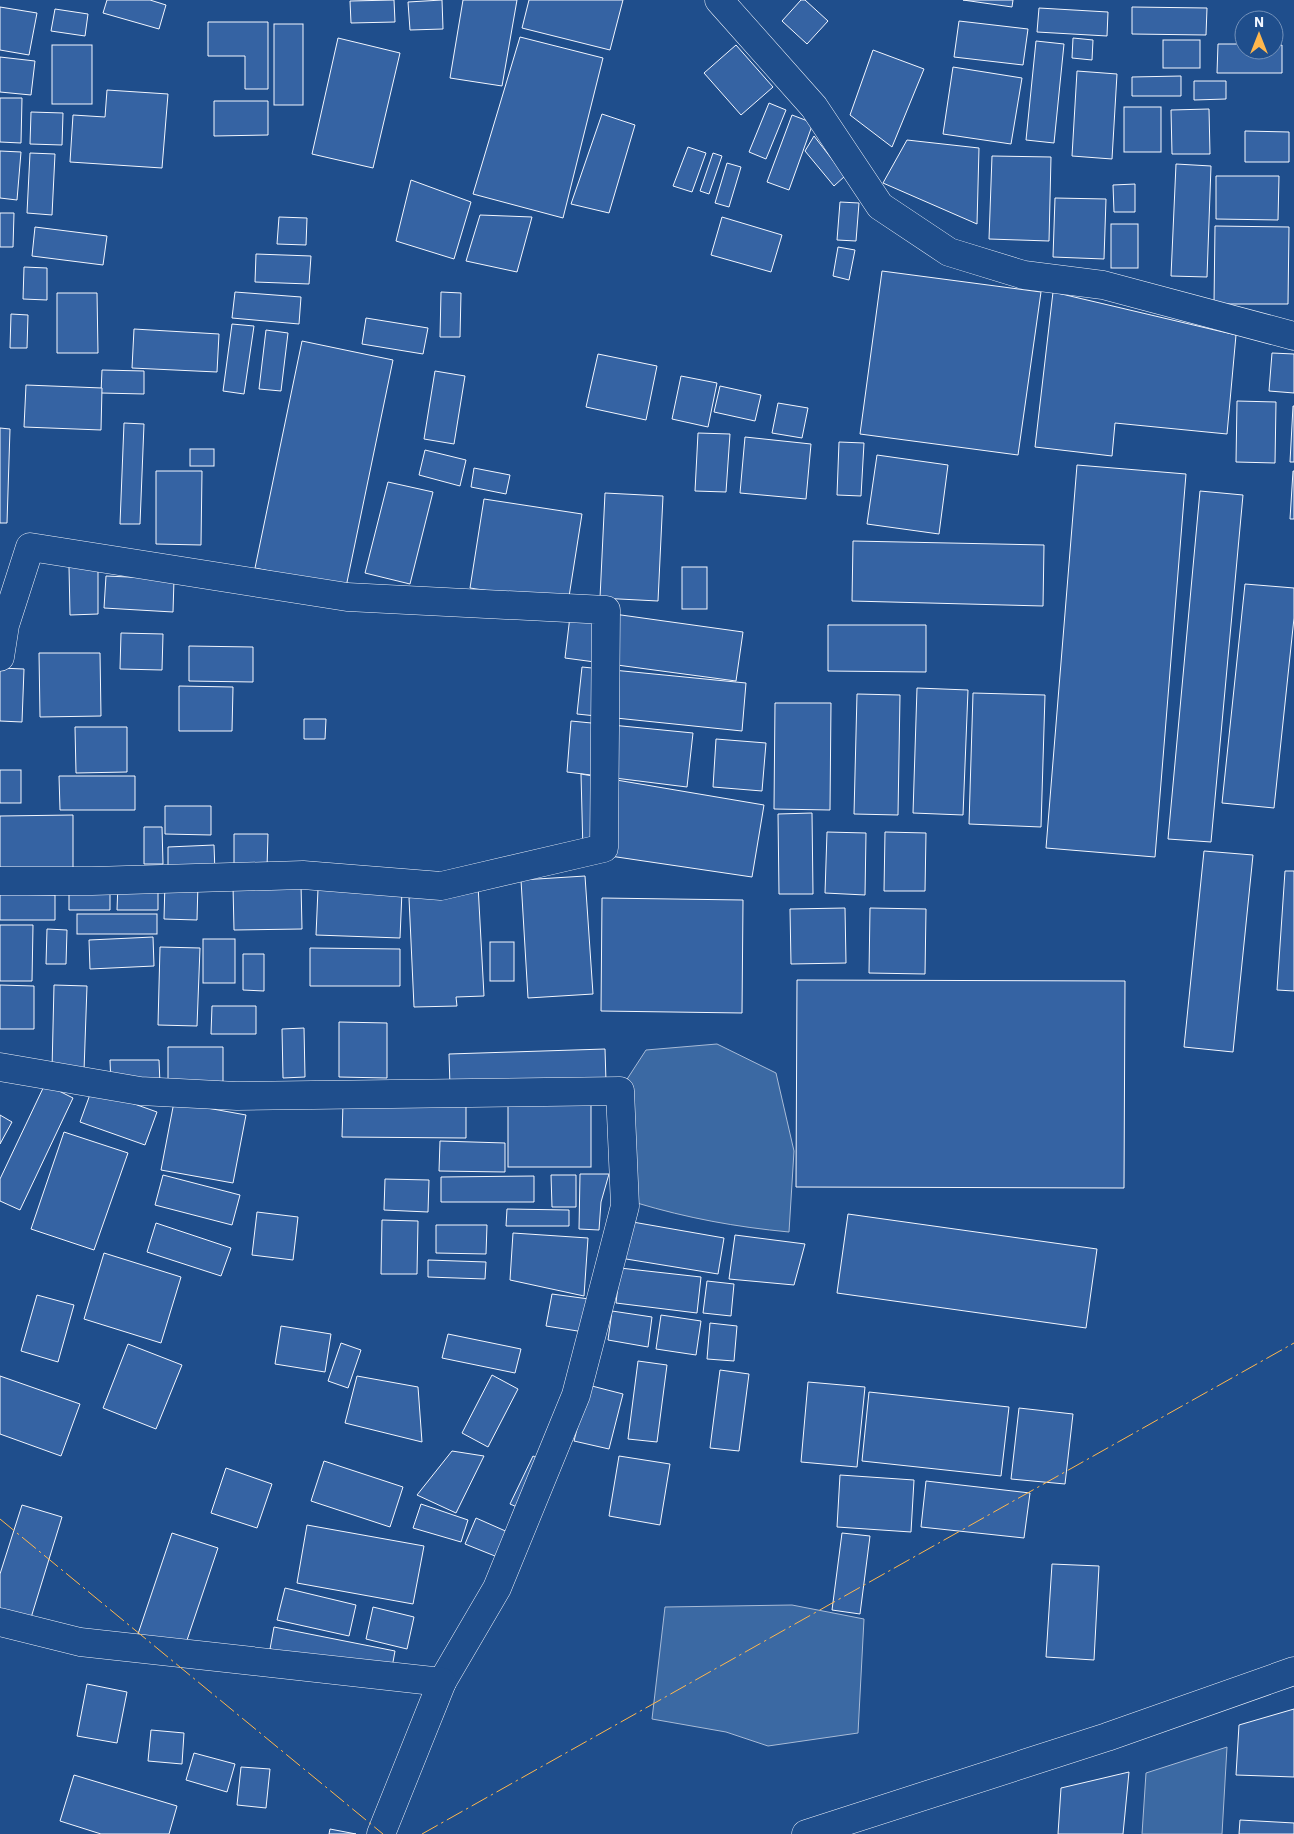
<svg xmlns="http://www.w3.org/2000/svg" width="1294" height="1834" viewBox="0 0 1294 1834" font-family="'IBM Plex Sans',sans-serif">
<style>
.water{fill:#3b69a3;stroke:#a8bbd7}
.building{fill:#3563a3;stroke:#f2f6ff}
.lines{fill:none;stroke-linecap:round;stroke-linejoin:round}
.street-casing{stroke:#f2f6ff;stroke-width:29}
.street{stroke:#1f4e8c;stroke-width:28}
.power{stroke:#ffb74d;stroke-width:1;stroke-dasharray:18 4 2.5 4;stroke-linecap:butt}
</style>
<rect width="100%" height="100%" fill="#1f4e8c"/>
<!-- water -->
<g class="water">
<path d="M717,1044L776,1073L794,1151L789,1232C736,1227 687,1218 637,1203L620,1090L646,1050Z"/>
<path d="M792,1605L864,1619L858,1733L768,1746L726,1732L652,1719L665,1607Z"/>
<path d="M1227,1747L1222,1834H1142L1146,1773Z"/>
</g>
<!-- building -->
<g class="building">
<path d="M107,0H150L166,5L159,29L103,13Z"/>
<path d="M394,0L395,22L351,23L350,1Z"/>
<path d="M442,0L443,29L410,30L408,2Z"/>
<path d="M463,0H517L502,86L450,78Z"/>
<path d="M529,0H623L610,50L522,28Z"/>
<path d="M801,0H805L828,21L807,44L782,21Z"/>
<path d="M963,0H1013L1012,7Z"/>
<path d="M0,7L37,13L29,55L0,50Z"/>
<path d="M1132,7L1207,8L1206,35L1132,34Z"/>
<path d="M1039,8L1108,12L1107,36L1037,32Z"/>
<path d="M55,9L88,14L85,36L51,31Z"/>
<path d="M959,21L1028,29L1023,65L954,57Z"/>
<path d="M208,22H268V89H245V56H208Z"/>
<rect x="274" y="24" width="29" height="81"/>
<path d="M520,37L603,58L563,218L473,194Z"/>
<path d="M338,38L400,53L373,168L312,154Z"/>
<path d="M1073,38L1093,40L1092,60L1072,58Z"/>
<rect x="1163" y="40" width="37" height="28"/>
<path d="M1036,41L1064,44L1054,143L1026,140Z"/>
<path d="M1218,44H1244V50H1274V45H1282V73H1217Z"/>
<rect x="52" y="45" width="40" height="59"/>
<path d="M736,45L773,87L741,115L704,73Z"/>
<path d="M873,50L924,69L892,147L850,115Z"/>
<path d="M0,57L35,61L31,95L0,92Z"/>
<path d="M953,67L1022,78L1011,144L943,134Z"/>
<path d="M1077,71L1117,74L1112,159L1072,156Z"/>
<path d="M1181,76V96H1132V77Z"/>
<path d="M1194,81H1226V99L1194,100Z"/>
<path d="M107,90L168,94L162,168L70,162L73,115L105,117Z"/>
<path d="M0,98H22L21,143L0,142Z"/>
<path d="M214,101H268V135L214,136Z"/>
<path d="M769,103L786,110L766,159L749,152Z"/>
<rect x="1124" y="107" width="37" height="45"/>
<path d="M1209,109L1210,154H1172L1171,110Z"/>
<path d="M31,112L63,113L62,145L30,144Z"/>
<path d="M602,114L635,125L609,213L571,204Z"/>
<path d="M792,115L813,123L789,190L767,182Z"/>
<path d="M1245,131L1289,132V162H1245Z"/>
<path d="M814,136L845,176L834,186L805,151Z"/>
<path d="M907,140L979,148L977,224L883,183Z"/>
<path d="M688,147L706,153L692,192L673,186Z"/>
<path d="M0,151L21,152L17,200L0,198Z"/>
<path d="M30,153L55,154L52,215L27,213Z"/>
<path d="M713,153L722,156L709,194L700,191Z"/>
<path d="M992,156L1051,157L1049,241L989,239Z"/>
<path d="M727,163L741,167L729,207L715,203Z"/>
<path d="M1176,164L1211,166L1207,277L1171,276Z"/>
<path d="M1216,176H1279L1278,220L1216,219Z"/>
<path d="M411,180L471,202L454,259L396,241Z"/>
<path d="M1135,184V212H1114L1113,185Z"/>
<path d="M1055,198L1106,199L1104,259L1053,257Z"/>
<path d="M840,202L859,203L856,241L837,240Z"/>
<path d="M0,213H14L13,247H0Z"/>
<path d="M480,215L532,217L517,272L466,261Z"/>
<path d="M279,217L307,218L306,245L277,244Z"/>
<path d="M722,217L782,235L771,272L711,255Z"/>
<rect x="1111" y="224" width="27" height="44"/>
<path d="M1215,226L1289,227L1288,304H1214Z"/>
<path d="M35,227L107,236L103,265L32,256Z"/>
<path d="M838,247L855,250L849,280L833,276Z"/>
<path d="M256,254L311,256L309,284L255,282Z"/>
<path d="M24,267L47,268V300L23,299Z"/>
<path d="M882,271L1041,292L1018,455L860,434Z"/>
<path d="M235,292L301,297L299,324L232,318Z"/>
<path d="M441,292L461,293L460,337H440Z"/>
<path d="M1053,292L1236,335L1227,434L1115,423L1112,456L1035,447Z"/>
<path d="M57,293H97L98,353H57Z"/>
<path d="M11,314L28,315L27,348H10Z"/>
<path d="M366,318L428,328L423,354L362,344Z"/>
<path d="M232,324L254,326L244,394L223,391Z"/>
<path d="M134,329L219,334L217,372L132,368Z"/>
<path d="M266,330L288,333L281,391L259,389Z"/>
<path d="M302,341L393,360L346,587L255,568Z"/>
<path d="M1272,353L1294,354V393L1269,391Z"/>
<path d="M598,354L657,366L646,420L586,407Z"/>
<path d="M102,370L144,371V394L101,393Z"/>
<path d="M435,371L465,376L454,444L424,439Z"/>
<path d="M681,376L717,383L708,427L672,419Z"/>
<path d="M26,385L102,388L101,430L24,427Z"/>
<path d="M720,386L761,395L755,421L714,412Z"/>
<path d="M1237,401L1276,402L1275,463L1236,462Z"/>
<path d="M778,403L808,408L802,438L772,433Z"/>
<path d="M1293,406H1294V462H1290Z"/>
<path d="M124,423L144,424L140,524H120Z"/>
<path d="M0,428L10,429L7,523H0Z"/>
<path d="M698,433L730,434L726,492L695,491Z"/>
<path d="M745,437L811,444L806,499L740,493Z"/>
<path d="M839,442L864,443L861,496L837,495Z"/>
<rect x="190" y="449" width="24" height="17"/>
<path d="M425,450L466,460L460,486L419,475Z"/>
<path d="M877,455L948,465L939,534L867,524Z"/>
<path d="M1077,465L1186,474L1155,857L1046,848Z"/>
<path d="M474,468L510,475L506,494L471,487Z"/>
<path d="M156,471H202L201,545L156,544Z"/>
<path d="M1293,471H1294V519H1290Z"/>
<path d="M388,482L433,492L410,584L365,573Z"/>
<path d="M1200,491L1243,495L1211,842L1168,839Z"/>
<path d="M605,493L663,496L658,601L600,598Z"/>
<path d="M484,499L582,514L568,603L470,588Z"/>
<path d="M853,541L1044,545L1043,606L852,601Z"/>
<path d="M69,567H98V614L70,615Z"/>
<rect x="682" y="567" width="25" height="42"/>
<path d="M106,576L174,579L173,612L104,608Z"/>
<path d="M1245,584L1294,588V618L1274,808L1222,803Z"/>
<path d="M571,608L743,632L736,681L565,658Z"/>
<path d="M828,625H926V672L828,671Z"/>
<path d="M121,633L163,634L162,670L120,669Z"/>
<path d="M189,646L253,647V682L189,681Z"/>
<path d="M39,653H100L101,716L40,717Z"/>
<path d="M582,667L746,683L742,731L577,714Z"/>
<path d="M0,668L24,669L22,722L0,721Z"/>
<path d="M179,686L233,687L232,731H179Z"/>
<path d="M917,688L968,690L963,815L913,813Z"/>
<path d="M973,693L1045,695L1041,827L969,824Z"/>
<path d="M857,694L900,695L898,815L854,814Z"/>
<path d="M775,703H831L830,810L774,809Z"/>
<path d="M304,719H326L325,739H304Z"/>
<path d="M571,721L693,733L687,787L567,772Z"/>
<path d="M75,727H127V772L76,773Z"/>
<path d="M716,739L766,743L762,791L713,787Z"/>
<rect x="0" y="770" width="21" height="33"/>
<path d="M581,774L764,805L752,877L583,852Z"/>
<path d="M59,776H135V810H60Z"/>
<path d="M165,806H211V835L165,834Z"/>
<path d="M812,813L813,894H779L778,814Z"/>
<path d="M73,815V872L0,873V816Z"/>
<path d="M144,827H162L163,864H144Z"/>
<path d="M827,832L866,833L865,895L825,893Z"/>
<path d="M885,832L926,833L925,891H884Z"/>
<path d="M234,834H268L267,868H234Z"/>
<path d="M214,845L215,873L168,874V847Z"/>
<path d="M1204,851L1253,855L1233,1052L1184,1047Z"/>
<path d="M1285,871H1294V991L1277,990Z"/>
<path d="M585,876L593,994L528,998L521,880Z"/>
<path d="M165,882L198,883L197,920L164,919Z"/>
<path d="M118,883L158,884V910H117Z"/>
<path d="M110,884V910H69V885Z"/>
<path d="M301,884L302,929L234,930L233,886Z"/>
<path d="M478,885L484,996L456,997L457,1006L414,1007L409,898L446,889Z"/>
<path d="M318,889L402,891L400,938L316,935Z"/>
<path d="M0,894L55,895V920H0Z"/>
<path d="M602,898L743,900L742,1013L601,1011Z"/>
<path d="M845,908L846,963L791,964L790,909Z"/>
<path d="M870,908L926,909L925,974L869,973Z"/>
<rect x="77" y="914" width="80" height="20"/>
<path d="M0,925H33L32,981H0Z"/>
<path d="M47,929L67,930L66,964H46Z"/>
<path d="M153,937L154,966L90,969L89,940Z"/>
<rect x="203" y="939" width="32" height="44"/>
<rect x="490" y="942" width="24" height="39"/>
<path d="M160,947L200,948L197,1026L158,1025Z"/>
<path d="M310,948L400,949V986H310Z"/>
<path d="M243,954H264V991L243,990Z"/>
<path d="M797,980L1125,981L1124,1188L796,1187Z"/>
<path d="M0,985L34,986V1029H0Z"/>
<path d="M54,985L87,986L84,1071L52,1070Z"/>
<path d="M212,1006H256V1034H211Z"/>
<path d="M339,1022L387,1023V1078L339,1077Z"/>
<path d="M304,1028L305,1077L283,1078L282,1029Z"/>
<path d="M168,1047H223V1088L168,1087Z"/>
<path d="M605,1049L606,1082L450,1087L449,1054Z"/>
<path d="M110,1060H159L160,1084H111Z"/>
<path d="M45,1084L73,1098L20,1210L0,1201V1179Z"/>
<path d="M92,1089L157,1112L145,1145L80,1122Z"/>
<path d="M174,1102L246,1115L233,1183L161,1170Z"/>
<path d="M343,1103L466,1104V1138L342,1137Z"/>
<rect x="508" y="1104" width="83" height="63"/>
<path d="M0,1115L12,1122L0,1144Z"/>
<path d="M64,1132L128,1153L94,1250L31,1229Z"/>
<path d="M440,1141L505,1143V1172L439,1171Z"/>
<path d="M580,1174H609L601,1202L599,1230L579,1229Z"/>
<path d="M163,1175L240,1195L232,1225L155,1205Z"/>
<path d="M551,1175H576V1207H552Z"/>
<path d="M534,1176V1202H441V1177Z"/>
<path d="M385,1179L429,1180L428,1212L384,1210Z"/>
<path d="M507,1209L569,1210V1226H506Z"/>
<path d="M257,1212L298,1217L293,1260L252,1255Z"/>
<path d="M848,1214L1097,1249L1086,1328L837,1293Z"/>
<path d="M382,1220L418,1221L417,1274H381Z"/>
<path d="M627,1221L724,1238L718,1274L620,1258Z"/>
<path d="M156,1223L231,1248L221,1276L147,1252Z"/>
<path d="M436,1225H487L486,1254L436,1253Z"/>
<path d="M513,1233L588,1238L584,1296L510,1280Z"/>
<path d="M735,1235L805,1244L794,1285L729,1279Z"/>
<path d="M104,1253L181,1277L161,1343L84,1319Z"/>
<path d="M428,1260L486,1262L485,1279L428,1277Z"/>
<path d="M620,1268L701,1277L697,1313L616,1303Z"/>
<path d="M707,1281L734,1284L731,1316L703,1313Z"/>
<path d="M552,1294L589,1299L584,1332L546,1326Z"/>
<path d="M37,1295L74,1305L58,1362L21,1351Z"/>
<path d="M612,1311L652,1317L648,1347L608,1340Z"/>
<path d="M661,1315L701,1321L696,1355L656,1349Z"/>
<path d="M710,1323L737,1326L734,1361L707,1359Z"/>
<path d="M281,1326L331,1334L325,1372L275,1364Z"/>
<path d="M448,1334L521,1349L515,1373L442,1358Z"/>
<path d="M341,1343L361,1350L348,1388L328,1381Z"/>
<path d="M128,1344L182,1365L156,1429L103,1408Z"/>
<path d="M638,1361L667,1365L657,1442L628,1439Z"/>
<path d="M720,1370L749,1374L739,1451L710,1448Z"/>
<path d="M492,1375L518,1389L488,1447L462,1433Z"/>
<path d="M0,1376L80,1404L61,1456L0,1434Z"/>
<path d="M357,1376L418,1387L422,1442L345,1423Z"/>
<path d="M808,1382L865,1387L857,1467L801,1462Z"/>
<path d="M588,1385L623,1394L609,1449L574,1441Z"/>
<path d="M869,1392L1009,1407L1001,1476L862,1461Z"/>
<path d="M1019,1408L1073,1414L1065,1484L1011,1479Z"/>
<path d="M452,1451L484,1456L456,1513L417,1495Z"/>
<path d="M533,1456L547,1463L524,1510L510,1504Z"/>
<path d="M619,1456L670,1464L660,1525L609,1516Z"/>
<path d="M324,1461L403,1487L390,1527L311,1501Z"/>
<path d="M226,1468L272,1484L257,1528L211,1513Z"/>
<path d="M840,1475L914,1480L911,1532L837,1527Z"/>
<path d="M926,1481L1030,1493L1024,1538L921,1527Z"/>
<path d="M421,1504L468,1520L461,1542L413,1528Z"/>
<path d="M22,1505L62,1517L30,1621L0,1611V1574Z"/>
<path d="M476,1518L510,1533L500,1558L465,1544Z"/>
<path d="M307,1525L424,1546L413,1604L297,1583Z"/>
<path d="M172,1533L218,1548L184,1649L138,1634Z"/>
<path d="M842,1533L870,1536L860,1614L832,1610Z"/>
<path d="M1052,1564L1099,1566L1094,1660L1046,1657Z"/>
<path d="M285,1588L356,1605L349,1636L277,1620Z"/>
<path d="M373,1607L414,1617L407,1649L366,1639Z"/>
<path d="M274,1627L395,1651L391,1673L270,1649Z"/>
<path d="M87,1684L127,1692L117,1743L77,1736Z"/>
<path d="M1294,1709V1777L1236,1775L1239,1725Z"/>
<path d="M151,1730L184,1733L182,1764L148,1761Z"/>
<path d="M194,1753L235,1764L227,1792L186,1780Z"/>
<path d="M241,1767L270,1769L266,1808L237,1805Z"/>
<path d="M1129,1772L1123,1834H1058L1061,1788Z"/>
<path d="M74,1775L177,1806L169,1834H101L60,1821Z"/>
<path d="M1240,1820L1294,1823V1834H1239Z"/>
<path d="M330,1829L356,1834H329Z"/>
</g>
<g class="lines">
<!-- street casing -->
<g class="street-casing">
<g id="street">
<path d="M719,0L814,107L880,206L949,252L1024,275L1103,285L1294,336"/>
<path d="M0,657L5,625L30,547L347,597L606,610L604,848L441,886L303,875L92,881H0"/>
<path d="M0,1067L140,1091L237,1096L620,1091L625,1206L576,1395L497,1588L442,1682"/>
<path d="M0,1622L80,1642L442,1682L381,1834"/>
<path d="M806,1834L1107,1737L1294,1671"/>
</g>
</g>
<!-- street -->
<use href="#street" class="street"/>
<!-- power -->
<g class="power">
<path d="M0,1519L383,1834"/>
<path d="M422,1834L1294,1343"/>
</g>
</g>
<!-- north arrow -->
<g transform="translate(1259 35)"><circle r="24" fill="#1f4e8c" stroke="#7391ba"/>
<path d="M0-4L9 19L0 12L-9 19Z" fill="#ffb74d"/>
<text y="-8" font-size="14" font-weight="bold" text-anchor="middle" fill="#f2f6ff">N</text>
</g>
</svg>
